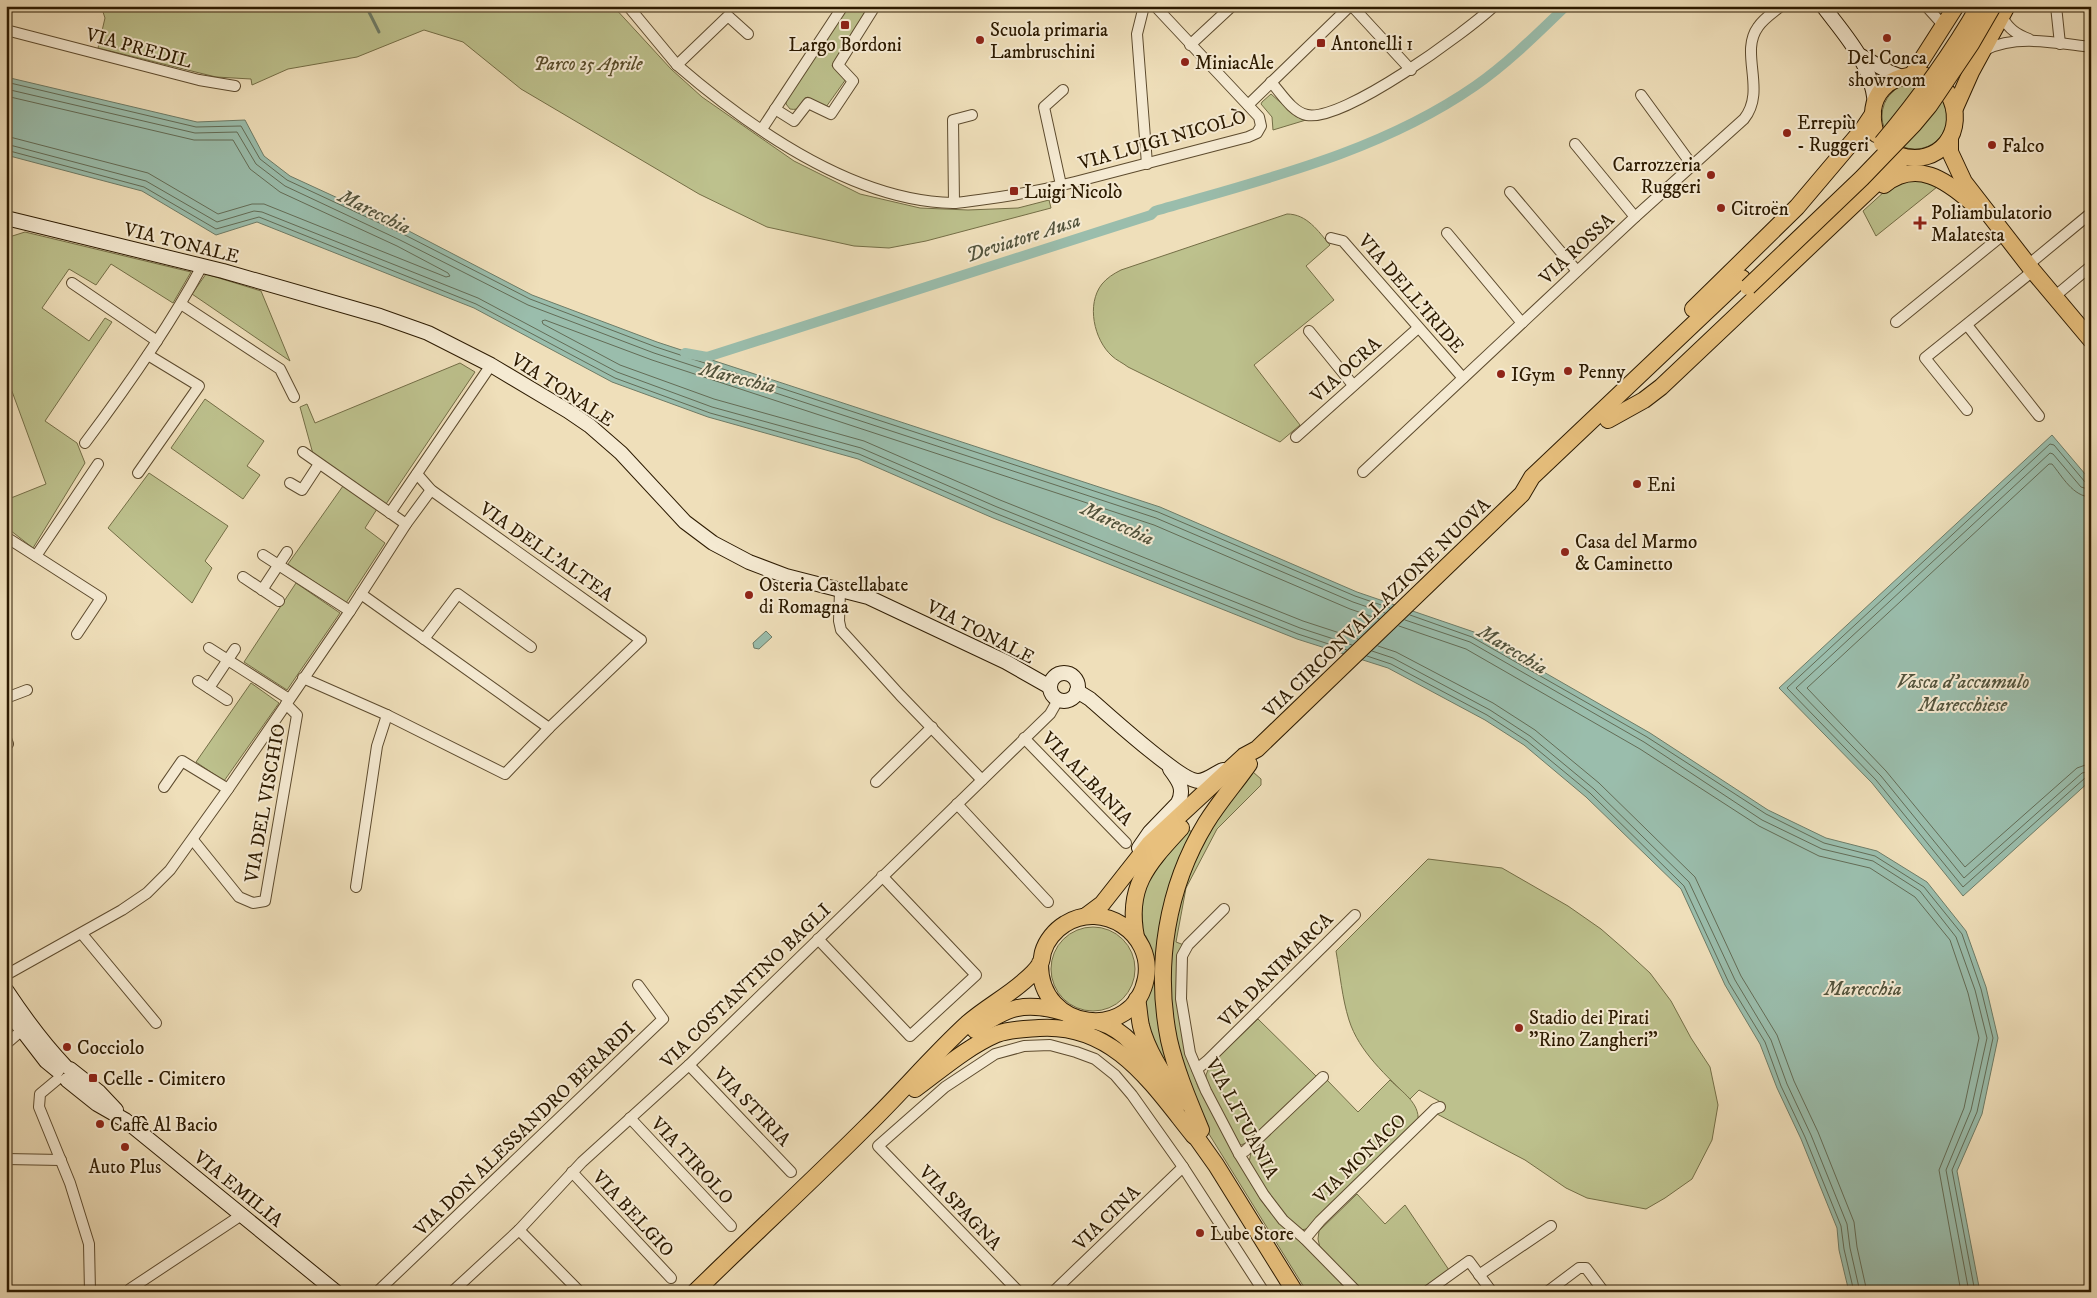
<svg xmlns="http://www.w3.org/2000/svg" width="2097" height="1298" viewBox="0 0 2097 1298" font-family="'IM FELL DW Pica',serif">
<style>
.green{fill:#bdc18d;stroke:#746e46}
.water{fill:#9abdac;stroke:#6e7c67}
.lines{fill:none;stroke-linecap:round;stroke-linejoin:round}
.shore{stroke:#636c56;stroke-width:1}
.stream{stroke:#6e7c67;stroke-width:3}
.canal{stroke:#9abdac;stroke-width:10}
.street-casing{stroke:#5d4b2e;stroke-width:12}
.secondary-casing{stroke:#2c1a00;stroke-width:16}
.primary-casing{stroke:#2c1a00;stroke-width:18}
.street{stroke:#f5ead2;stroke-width:10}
.secondary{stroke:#f5ead2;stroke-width:14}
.primary{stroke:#e8c07d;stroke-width:16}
.primary-bridge-casing{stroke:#2c1a00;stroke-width:18;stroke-linecap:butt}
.primary-bridge{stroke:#e8c07d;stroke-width:16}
.poi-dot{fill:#8f2418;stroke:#f5ead2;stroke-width:2}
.labels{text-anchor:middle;stroke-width:4;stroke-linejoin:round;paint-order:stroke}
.poi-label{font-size:19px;fill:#2c1a00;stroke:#f5ead2;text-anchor:start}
.street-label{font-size:19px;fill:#2c1a00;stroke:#f5ead2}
.park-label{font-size:19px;font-style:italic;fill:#584c2a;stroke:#f5ead2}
.water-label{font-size:20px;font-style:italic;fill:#52533c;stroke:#f5ead2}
</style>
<rect width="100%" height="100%" fill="#efdfba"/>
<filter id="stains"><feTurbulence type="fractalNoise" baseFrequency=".004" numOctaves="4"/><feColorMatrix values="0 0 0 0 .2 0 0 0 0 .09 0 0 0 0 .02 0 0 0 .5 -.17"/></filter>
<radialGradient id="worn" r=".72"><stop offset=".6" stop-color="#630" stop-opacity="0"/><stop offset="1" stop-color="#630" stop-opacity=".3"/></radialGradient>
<!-- green -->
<g class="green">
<path d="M101,6H613L671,69L702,97L794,161L860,194L920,208L968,210L1018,208L1049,200L1051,208L926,241L889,248L854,246L767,227L699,194L521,89L463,42L424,30L357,57L288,69L252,85L251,79L216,77L98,48L105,18Z"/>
<path d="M849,6H869L832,66L846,79L826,107L808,98C803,105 800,111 790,109L786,104L787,97Z"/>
<circle cx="1915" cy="116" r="33"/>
<path d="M1271,94L1297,117L1306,120L1273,130L1272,117L1261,104L1262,102Z"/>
<path d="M1909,180L1929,182L1937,187L1876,236L1863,211L1885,191Z"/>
<path d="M1287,214C1307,214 1318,231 1330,245L1306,266L1334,300L1254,365L1300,425L1280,442L1128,367C1123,363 1116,360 1112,356C1094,340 1086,304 1102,284C1107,278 1113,274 1121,270Z"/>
<path d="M25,232L191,272L173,303L111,264L96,285L69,269L42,308L89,341L105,318L112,322L45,421L77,443L85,463L33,548L6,527V500L46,484L6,375V238Z"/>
<path d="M206,274L261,291L290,361L192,294Z"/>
<path d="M460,363L475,372L386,504L313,454L300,407L307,404L315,423Z"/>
<path d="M205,399L264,441L247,466L260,475L243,499L171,448Z"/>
<path d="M149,473L228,526L205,561L212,568L192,603L108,528Z"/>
<path d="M343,486L377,509L365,528L385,543L346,603L288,564Z"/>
<path d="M296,583L340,613L287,690L244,662Z"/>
<path d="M251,683L279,703L224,781L196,762Z"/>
<path d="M1253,772L1261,779V785L1217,829L1186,888L1176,942L1184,945L1177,956L1180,1014L1187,1055L1198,1087L1233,1153L1261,1200L1276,1219L1305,1245L1352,1292H1307L1209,1134L1194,1106L1172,1044L1168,949L1194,854L1250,773Z"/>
<path d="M1188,829L1193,833L1166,907L1172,1072L1165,1070L1147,1036L1138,930L1146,876Z"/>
<path d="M1428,859L1502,868L1568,906L1601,929L1624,949L1650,973L1671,1001L1691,1038L1710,1067L1718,1105L1712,1140L1692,1179L1665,1198L1646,1209L1587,1198L1566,1188L1525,1160L1437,1114L1441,1109L1439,1101L1419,1090L1410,1099C1387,1076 1359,1052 1349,1020C1342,998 1340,973 1336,951Z"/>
<circle cx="1093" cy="969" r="42"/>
<path d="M1258,1019L1317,1077L1248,1142L1241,1145L1237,1143L1206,1082V1075L1210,1065Z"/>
<path d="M1327,1080L1358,1112L1390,1080C1402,1092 1420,1103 1418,1121L1312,1225L1306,1229L1301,1230L1276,1206L1249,1163L1251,1152Z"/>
<path d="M1357,1194L1385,1224L1405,1205L1449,1270L1419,1292H1363L1320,1248L1318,1239L1319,1231Z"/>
</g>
<!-- water -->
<g class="water">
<path d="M6,77L197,122L245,120L264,156L290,176L405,229L532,295L657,342L1160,507L1357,592L1474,632L1650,733L1768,810L1826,838L1877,851L1927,882L1966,931L1986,987L1998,1038L1982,1114L1957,1171L1980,1292H1849L1839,1250L1837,1228L1801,1139L1777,1088L1760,1044L1725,985L1681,889L1586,797L1524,745L1485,720L1388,668L1297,639L993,518L858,459L708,417L612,382L474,308L257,222L216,235L142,191L6,155Z"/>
<path d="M2052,435L2091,481V780L1963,896L1872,783L1779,688Z"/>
<path d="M766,631L772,637L759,649L754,648L753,643Z"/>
</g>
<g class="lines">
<!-- shore -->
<g class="shore">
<path d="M6,82L196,127L241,126L260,159L287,180L403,234L530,299L656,347L1158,512L1355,596L1390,608"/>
<path d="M6,89L195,133L237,132L256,164L285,186L400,240L528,305L654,353L1156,518L1353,602L1385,613"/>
<path d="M6,96L194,140H233L250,169L280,192L397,246L448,273L450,276L446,277L264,204H252L218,214L148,173L6,136"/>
<path d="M6,144L146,181L217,222L254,211L262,212L478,298L617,372L712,407L861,448L997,507L1300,628L1352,645"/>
<path d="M6,150L144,187L216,229L259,217L476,304L615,378L710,413L859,454L995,513L1298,634L1347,650"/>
<path d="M2091,484L2085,482L2054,445L2050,444L1787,688L1876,780L1963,887L2085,778L2091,777"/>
<path d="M2091,490L2081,487L2053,454L2050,453L1796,688L1881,776L1964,878L2082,773L2091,771"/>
<path d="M2091,497C2073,497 2062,476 2052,464H2049L1807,688L1886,771L1965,867L2077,768L2091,763"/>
<path d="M1410,615L1472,637L1647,737L1766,814L1824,843L1875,856L1924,887L1962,934L1981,989L1993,1038L1977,1112L1952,1170L1975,1292"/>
<path d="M1405,620L1470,642L1644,742L1762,820L1822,849L1873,861L1920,891L1956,937L1975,990L1987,1038L1971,1110L1946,1170L1969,1292"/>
<path d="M1399,626L1466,649L1640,749L1759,826L1819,856L1870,868L1915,897L1950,940L1968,993L1979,1038L1964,1108L1939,1170L1961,1292"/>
<path d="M1358,639L1303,621L1000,500L864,441L714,399L620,365L543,324L542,321L545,320L652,360L1154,525L1350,609L1379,619"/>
<path d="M1378,646L1396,652L1493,703L1535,730L1599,783L1695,877L1741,976L1777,1035L1794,1081L1818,1132L1854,1222L1857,1247L1867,1292"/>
<path d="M1372,651L1393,658L1490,710L1530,736L1594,789L1689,882L1735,980L1771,1040L1787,1084L1811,1135L1847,1224L1850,1248L1860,1292"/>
<path d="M1367,656L1391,664L1487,715L1527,741L1590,793L1684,886L1729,983L1765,1042L1781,1086L1805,1137L1841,1226L1844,1249L1854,1292"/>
</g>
<!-- stream -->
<path class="stream" d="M366,6L379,32"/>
<!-- canal -->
<path class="canal" d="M685,353L707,357L1151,215L1155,211C1265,179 1380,152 1475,86C1508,63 1537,34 1566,6"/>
<!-- street casing -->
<g class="street-casing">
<g id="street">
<path d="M628,6L677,65C750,128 853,201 953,203C961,203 970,201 979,200C1012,196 1043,190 1075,182C1133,167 1190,152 1248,137L1257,133L1261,126L1259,117L1155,6"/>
<path d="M1144,6L1137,34L1147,164"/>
<path d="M1352,6L1411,70"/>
<path d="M1926,6L1944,26"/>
<path d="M2056,6L2060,44"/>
<path d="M2002,17C2009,29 2016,34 2029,39"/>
<path d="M6,30L199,80L235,86"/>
<path d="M1190,45L1232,6"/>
<path d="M1985,50C2017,34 2056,43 2091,47"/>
<path d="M677,65L728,16L748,34"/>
<path d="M1271,82C1281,93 1292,112 1307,115C1344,122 1466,32 1494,6"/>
<path d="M1641,95L1692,165"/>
<path d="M1248,105L1350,6"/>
<path d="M775,109L794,121L808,103L831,114L853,81L838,65L875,6"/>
<path d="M762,129L843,6"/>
<path d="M1575,144L1635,217"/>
<path d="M1061,185L1044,107L1063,90"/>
<path d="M1510,192L1577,271"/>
<path d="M954,203L953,120L972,115"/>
<path d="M1447,233L1522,323"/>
<path d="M1331,238L1343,241L1463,378"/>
<path d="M2028,265L2091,213"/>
<path d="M72,283L157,341"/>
<path d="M2054,297L2091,266"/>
<path d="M181,304L280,369L294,397"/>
<path d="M1896,322L2004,234"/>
<path d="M1967,325L2039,416"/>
<path d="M1309,331L1353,385"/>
<path d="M1967,410L1925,358L2033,271"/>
<path d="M1296,437L1418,328"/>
<path d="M85,443C127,387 168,329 202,266"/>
<path d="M303,452L406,524"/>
<path d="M1363,472L1635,217L1744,119C1767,90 1739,53 1758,27C1764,18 1774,12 1781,6"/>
<path d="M138,473L199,386L148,355"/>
<path d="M290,483L302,490L319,464"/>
<path d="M390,513L491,365"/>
<path d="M6,537L101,598L77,634"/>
<path d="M263,555L350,611"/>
<path d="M36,556L98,464"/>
<path d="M243,577L279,601"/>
<path d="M262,590L287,552"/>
<path d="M840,591L839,621L841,630L900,695L982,780"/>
<path d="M361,594L549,728"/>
<path d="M424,639L458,594L531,647"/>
<path d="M209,648L289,699"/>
<path d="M303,678L387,715L505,774L549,728L641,640L431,490L417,474"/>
<path d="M198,681L227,700"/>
<path d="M209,688L235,649"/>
<path d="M6,698L27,690"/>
<path d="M1024,738L1126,843"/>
<path d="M6,739L8,744"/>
<path d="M876,782L932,727"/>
<path d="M164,787L182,761L228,789"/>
<path d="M957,804L1048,902"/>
<path d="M193,840L239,897L253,903L265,901L297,715L286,704"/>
<path d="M356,887L377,746L387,715"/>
<path d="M1224,909L1188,945L1182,956L1181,999L1190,1053L1206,1091L1239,1154L1264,1195L1283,1220L1305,1239L1357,1292"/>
<path d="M82,934L156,1023"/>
<path d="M818,939L910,1036L976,975L882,876"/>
<path d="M6,975L122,910L147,893L170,870L228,789L350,611L406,524L431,490"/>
<path d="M6,1044L21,1031"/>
<path d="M689,1065L791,1172"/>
<path d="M1197,1069L1207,1061L1355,915"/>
<path d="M58,1079L40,1094L39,1107L70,1183L89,1244L90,1292"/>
<path d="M630,1118L731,1226"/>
<path d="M1239,1154L1245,1151L1323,1077"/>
<path d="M6,1159L61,1160"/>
<path d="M572,1172L671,1278"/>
<path d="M519,1230L580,1292"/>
<path d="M1305,1239L1320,1221L1435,1109L1440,1107"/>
<path d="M1479,1275L1551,1226"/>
<path d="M130,1289L243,1214"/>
<path d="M377,1292L663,1019L638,985"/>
<path d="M452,1292L519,1230L582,1162L689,1065L1050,714L1058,700"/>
<path d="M1019,1292L878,1146L945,1087L995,1054L1024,1046L1050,1045L1076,1052L1095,1059L1115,1075L1132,1095L1183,1167L1264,1292"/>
<path d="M1053,1292L1183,1167"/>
<path d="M1426,1292L1469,1261L1492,1292"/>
<path d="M1547,1292L1579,1268H1586L1604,1292"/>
</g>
</g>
<!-- secondary casing -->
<g class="secondary-casing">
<g id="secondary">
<path d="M1823,6C1847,38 1870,61 1875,102"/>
<path d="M1861,56L1889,72L1902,77"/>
<path d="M6,218L223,271L380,316L428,333L491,365L568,411L590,426L621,453L685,522L713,543L749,562L786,576L868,597L1006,662L1050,687"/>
<circle cx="1064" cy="687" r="14"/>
<path d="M1077,691L1090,699C1107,714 1181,781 1198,781C1207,781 1215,773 1223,770"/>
<path d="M1139,848L1150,832L1178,803C1185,789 1179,781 1170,769"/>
<path d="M6,990C24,1017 42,1042 65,1066"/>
<path d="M6,1009L46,1061L57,1070"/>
<path d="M70,1069L99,1092L116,1110"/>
<path d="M67,1080L97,1104L125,1120L336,1292"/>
</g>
</g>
<!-- primary casing -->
<g class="primary-casing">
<g id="primary">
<path d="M1912,75L1956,6"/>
<path d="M1955,108L1971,72L2007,6"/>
<path d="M1876,134C1864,97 1888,71 1926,76"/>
<path d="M1950,138V152L1964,182L2033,271L2091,340"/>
<path d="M1898,155C1939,169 1969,130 1948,93"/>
<path d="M1884,185C1916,159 1946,180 1972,203"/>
<path d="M1693,309L1797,207L1863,129L1873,114"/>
<path d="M1608,420L1644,400L1661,387L1904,157"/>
<path d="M1086,916L1102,904L1150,843L1244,756L1257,749L1522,494L1532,477L1742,278"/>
<path d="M1136,937C1126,886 1148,864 1181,828"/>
<path d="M1137,999C1139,1008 1139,1017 1141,1026C1148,1054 1166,1078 1182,1102"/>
<path d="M1099,1022C1127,1031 1141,1053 1158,1077"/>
<path d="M975,1030C1007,1007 1024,1001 1063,1012"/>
<path d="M915,1089C941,1070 967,1047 997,1034C1010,1029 1025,1029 1039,1028C1114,1023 1152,1084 1194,1136"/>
<path d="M1189,1127L1216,1165L1295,1292"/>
<path d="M1201,1130C1189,1101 1176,1071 1169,1040C1154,966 1167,887 1206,823C1219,802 1235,784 1249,764"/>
<path d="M695,1292C752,1236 811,1182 868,1125C902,1092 933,1055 968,1023C985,1008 1006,997 1023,982C1029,977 1036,971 1040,964C1042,961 1042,956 1043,952C1046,941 1055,930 1065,924C1102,900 1154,933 1146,978C1134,1043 1039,1032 1040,963"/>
</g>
</g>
<!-- street -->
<use href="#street" class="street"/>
<!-- secondary -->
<use href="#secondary" class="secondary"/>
<!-- primary -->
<use href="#primary" class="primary"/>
<!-- primary-bridge casing -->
<g class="primary-bridge-casing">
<g id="primary-bridge">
<path d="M1882,143C1918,100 1951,55 1979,6"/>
<path d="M1748,287L1862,178L1914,124L1929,106L1971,44L1993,6"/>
</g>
</g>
<!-- primary-bridge -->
<use href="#primary-bridge" class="primary-bridge"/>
</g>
<!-- markers -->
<g class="poi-dot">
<rect x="840" y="20" width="10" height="10" rx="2.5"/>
<circle cx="1887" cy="38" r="5"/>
<circle cx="980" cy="40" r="5"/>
<rect x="1316" y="38" width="10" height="10" rx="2.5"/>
<circle cx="1185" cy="62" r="5"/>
<circle cx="1787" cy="133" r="5"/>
<circle cx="1992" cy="145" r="5"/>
<circle cx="1711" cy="175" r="5"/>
<rect x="1009" y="186" width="10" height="10" rx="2.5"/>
<circle cx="1721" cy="208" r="5"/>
<path d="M1917.5 215.5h5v5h5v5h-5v5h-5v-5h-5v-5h5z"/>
<circle cx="1568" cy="371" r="5"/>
<circle cx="1501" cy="374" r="5"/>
<circle cx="1637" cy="484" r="5"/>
<circle cx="1565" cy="552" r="5"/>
<circle cx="749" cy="595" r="5"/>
<circle cx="1519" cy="1028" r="5"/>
<circle cx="67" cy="1047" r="5"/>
<rect x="88" y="1073" width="10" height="10" rx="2.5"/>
<circle cx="100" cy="1124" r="5"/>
<circle cx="125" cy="1147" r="5"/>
<circle cx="1200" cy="1233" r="5"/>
</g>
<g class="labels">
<!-- poi labels -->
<g class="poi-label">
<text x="990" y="36">Scuola primaria<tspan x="990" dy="22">Lambruschini</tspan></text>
<text x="1331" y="50">Antonelli 1</text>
<text x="845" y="51" text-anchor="middle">Largo Bordoni</text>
<text x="1887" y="64" text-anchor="middle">Del Conca<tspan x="1887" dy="22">showroom</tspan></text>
<text x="1195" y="69">MiniacAle</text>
<text x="1797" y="129">Errepiù<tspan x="1797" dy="22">- Ruggeri</tspan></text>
<text x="2002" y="152">Falco</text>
<text x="1701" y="171" text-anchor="end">Carrozzeria<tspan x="1701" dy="22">Ruggeri</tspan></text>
<text x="1024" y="198">Luigi Nicolò</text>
<text x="1731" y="215">Citroën</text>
<text x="1931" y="219">Poliambulatorio<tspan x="1931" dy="22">Malatesta</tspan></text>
<text x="1578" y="378">Penny</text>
<text x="1511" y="381">IGym</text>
<text x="1647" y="491">Eni</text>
<text x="1575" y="548">Casa del Marmo<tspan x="1575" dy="22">&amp; Caminetto</tspan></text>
<text x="759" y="591">Osteria Castellabate<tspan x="759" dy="22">di Romagna</tspan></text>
<text x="1529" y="1024">Stadio dei Pirati<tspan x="1529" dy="22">"Rino Zangheri"</tspan></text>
<text x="77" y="1054">Cocciolo</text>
<text x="103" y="1085">Celle - Cimitero</text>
<text x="110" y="1131">Caffè Al Bacio</text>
<text x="125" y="1173" text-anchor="middle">Auto Plus</text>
<text x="1210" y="1240">Lube Store</text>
</g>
<!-- street labels -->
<g class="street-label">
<text transform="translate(139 47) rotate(15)" y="7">VIA PREDIL</text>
<text transform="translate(1162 139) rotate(-16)" y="7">VIA LUIGI NICOLÒ</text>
<text transform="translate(182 242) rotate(14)" y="7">VIA TONALE</text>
<text transform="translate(1576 248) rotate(-43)" y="7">VIA ROSSA</text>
<text transform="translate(1412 293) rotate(49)" y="7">VIA DELL'IRIDE</text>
<text transform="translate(1345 369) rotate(-42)" y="7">VIA OCRA</text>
<text transform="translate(563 389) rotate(33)" y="7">VIA TONALE</text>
<text transform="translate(547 551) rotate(35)" y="7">VIA DELL'ALTEA</text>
<text transform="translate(1376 607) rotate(-44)" y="7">VIA CIRCONVALLAZIONE NUOVA</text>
<text transform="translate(981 631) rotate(27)" y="7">VIA TONALE</text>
<text transform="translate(1088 778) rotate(46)" y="7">VIA ALBANIA</text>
<text transform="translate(264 803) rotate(-80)" y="7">VIA DEL VISCHIO</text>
<text transform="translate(1275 969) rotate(-45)" y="7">VIA DANIMARCA</text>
<text transform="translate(745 985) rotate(-44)" y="7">VIA COSTANTINO BAGLI</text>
<text transform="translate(753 1106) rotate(46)" y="7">VIA STIRIA</text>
<text transform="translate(1243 1118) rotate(62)" y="7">VIA LITUANIA</text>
<text transform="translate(524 1128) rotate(-44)" y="7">VIA DON ALESSANDRO BERARDI</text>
<text transform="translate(1359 1158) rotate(-44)" y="7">VIA MONACO</text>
<text transform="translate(693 1160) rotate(47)" y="7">VIA TIROLO</text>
<text transform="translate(239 1188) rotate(39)" y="7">VIA EMILIA</text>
<text transform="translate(961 1207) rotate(46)" y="7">VIA SPAGNA</text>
<text transform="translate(634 1213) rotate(47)" y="7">VIA BELGIO</text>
<text transform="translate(1106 1217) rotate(-44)" y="7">VIA CINA</text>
</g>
<!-- park labels -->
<g class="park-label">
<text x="588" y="70">Parco 25 Aprile</text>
</g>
<!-- water labels -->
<g class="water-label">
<text transform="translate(375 211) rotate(26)" y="7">Marecchia</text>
<text transform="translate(1023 237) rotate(-18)" y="7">Deviatore Ausa</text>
<text transform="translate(738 377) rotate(14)" y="7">Marecchia</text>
<text transform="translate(1118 523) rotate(25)" y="7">Marecchia</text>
<text transform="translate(1513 649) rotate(31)" y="7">Marecchia</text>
<text x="1963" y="688">Vasca d'accumulo<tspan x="1963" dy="23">Marecchiese</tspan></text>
<text x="1863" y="995">Marecchia</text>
</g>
</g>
<!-- margin -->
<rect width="2097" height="1298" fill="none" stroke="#efdfba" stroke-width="25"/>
<rect x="8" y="8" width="2082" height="1283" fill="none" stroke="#2c1a00" stroke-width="2.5"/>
<rect x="12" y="12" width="2072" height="1273" fill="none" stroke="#2c1a00"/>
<rect width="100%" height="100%" filter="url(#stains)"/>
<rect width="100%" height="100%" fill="url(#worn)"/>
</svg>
